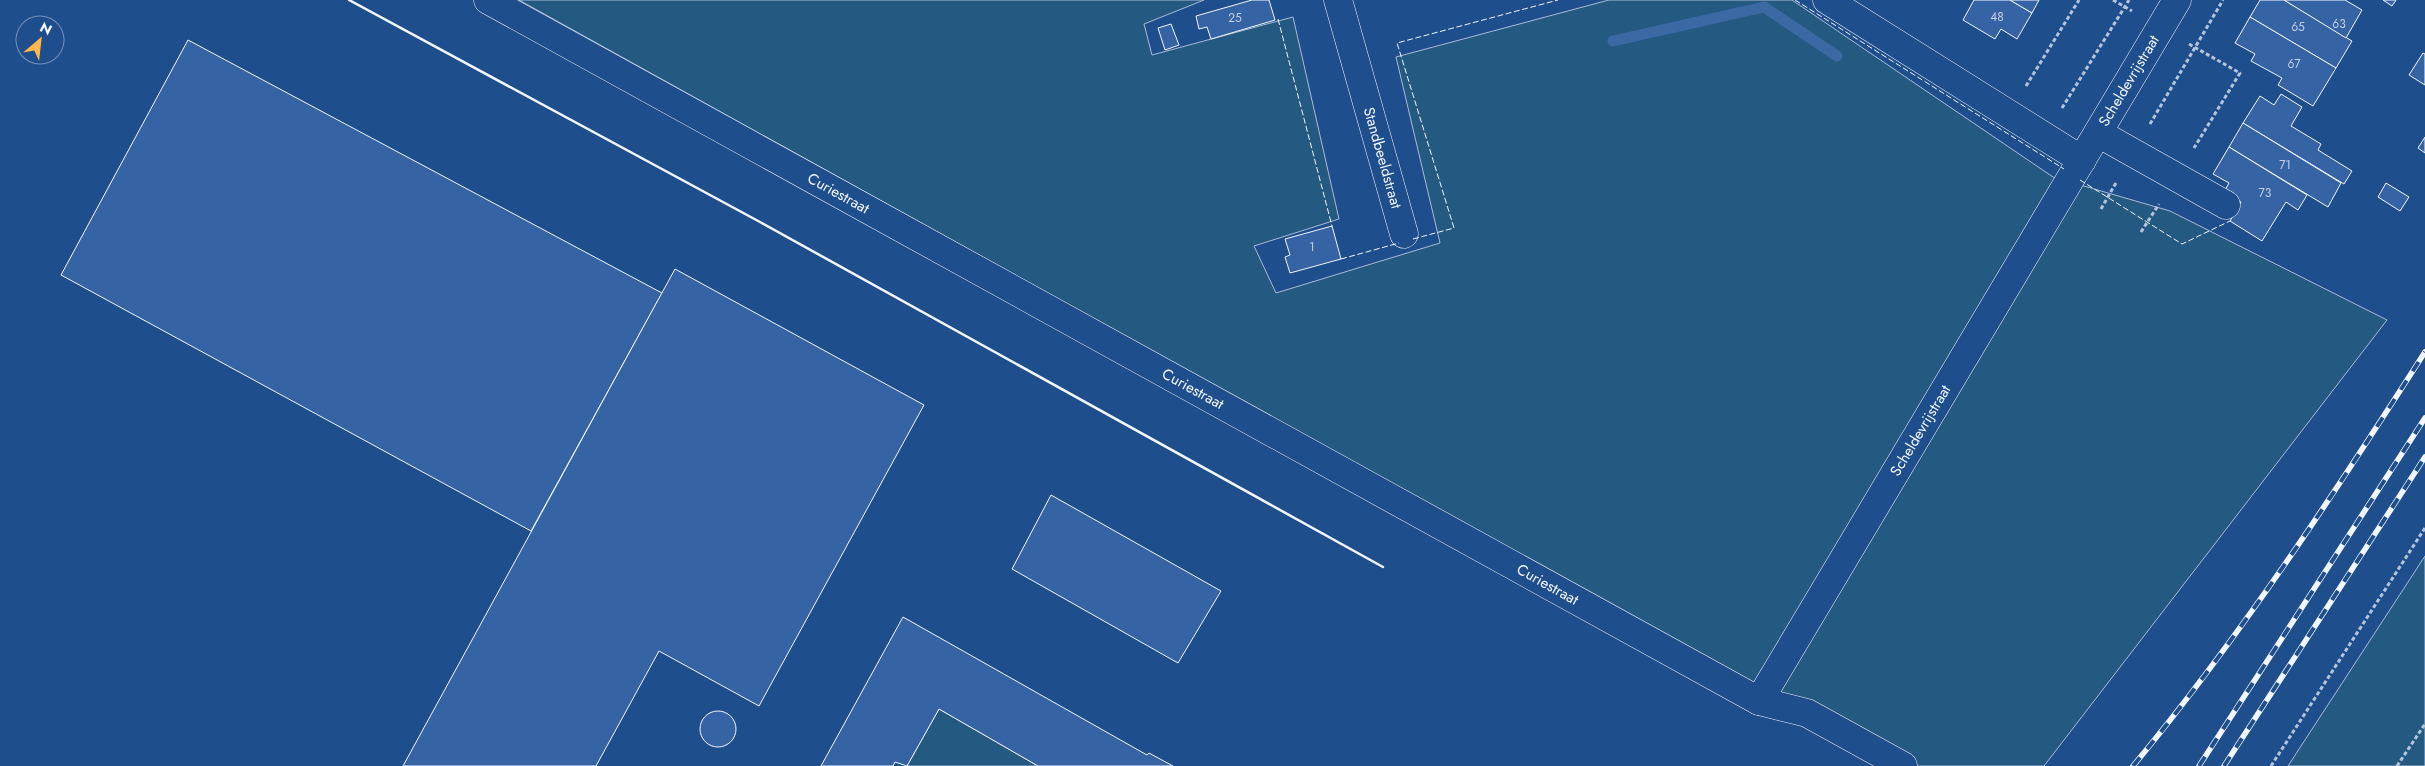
<svg xmlns="http://www.w3.org/2000/svg" width="2425" height="766" viewBox="0 0 2425 766" font-family="Jost,sans-serif">
<style>
.green{fill:#245a82;stroke:#a8bbd7}
.lines{fill:none;stroke-linecap:round;stroke-linejoin:round}
.stream{stroke:#3b69a3;stroke-width:11}
.building{fill:#3563a3;stroke:#f2f6ff}
.minor-casing{stroke:#f2f6ff;stroke-width:29}
.path{stroke:#b3c4dc;stroke-width:3;stroke-dasharray:4 2.5;stroke-linecap:butt}
.minor{stroke:#1f4e8c;stroke-width:28}
.rail-casing{stroke:#f2f6ff;stroke-width:5.5}
.rail{stroke:#1f4e8c;stroke-width:4;stroke-dasharray:11;stroke-linecap:butt}
.fence{stroke:#f2f6ff;stroke-width:1;stroke-dasharray:6 2.5;stroke-linecap:butt}
.wall{stroke:#f2f6ff;stroke-width:2.5}
.labels{text-anchor:middle;stroke-width:4;stroke-linejoin:round;paint-order:stroke}
.number-label{font-size:12px;fill:#c3d1e8}
.street-label{font-size:15px;fill:#f2f6ff;stroke:#1f4e8c}
</style>
<rect width="100%" height="100%" fill="#1f4e8c"/>
<!-- green -->
<g class="green">
<path d="M519,0H1204L1144,24L1152,55L1293,17L1339,219L1254,246L1276,293L1440,243L1396,57L1609,0H1792L2053,177L2170,211L2387,320L2044,766H1900Z"/>
<path d="M2425,556V766H2288Z"/>
<path d="M939,709L1038,766H907Z"/>
</g>
<g class="lines">
<!-- stream -->
<path class="stream" d="M1613,41L1764,7L1837,56"/>
</g>
<!-- building -->
<g class="building">
<path d="M1252,0H1269L1275,20L1211,39L1207,27L1199,29L1196,16Z"/>
<path d="M1974,0H2010L2032,13L2017,39L2001,29L1995,39L1963,20Z"/>
<path d="M2010,0H2039L2032,13Z"/>
<path d="M2260,0H2284L2352,41L2336,68L2250,17Z"/>
<path d="M2284,0H2345L2362,10L2346,38Z"/>
<path d="M2383,0H2396L2392,6Z"/>
<path d="M2250,17L2336,68L2313,106L2278,85L2282,78L2251,61L2255,54L2235,43Z"/>
<path d="M1171,24L1179,45L1165,50L1158,28Z"/>
<path d="M188,40L662,293L531,531L61,275Z"/>
<path d="M2423,53L2425,54V85L2409,75Z"/>
<path d="M2281,94L2302,107L2291,126L2321,144L2318,150L2352,171L2344,184L2243,123L2260,96L2274,105Z"/>
<path d="M2243,123L2341,183L2328,207L2229,147Z"/>
<path d="M2425,137V153L2418,148Z"/>
<path d="M2229,147L2307,195L2298,210L2286,202L2262,241L2230,221L2241,202L2224,192L2229,183L2213,174Z"/>
<path d="M2386,183L2409,197L2400,211L2378,197Z"/>
<path d="M1332,226L1341,259L1290,273L1285,257L1290,255L1285,239Z"/>
<path d="M675,269L924,405L759,706L659,651L596,766H403Z"/>
<path d="M1051,495L1221,591L1178,663L1012,569Z"/>
<path d="M903,617L1147,755L1149,753L1173,766H1038L939,709L907,766L895,762L893,766H821Z"/>
<circle cx="718" cy="729" r="18"/>
</g>
<g class="lines">
<!-- minor casing -->
<g class="minor-casing">
<g id="minor">
<path id="s1" d="M488,0L1759,701L1807,713L1903,766"/>
<path id="s2" d="M1338,0L1404,234"/>
<path d="M1827,0L2082,160"/>
<path d="M2098,133L2226,205"/>
<path id="s3" d="M1759,701L2177,0"/>
</g>
</g>
<!-- path -->
<g class="path">
<path d="M2113,0L2132,11"/>
<path d="M2189,44L2240,73L2194,148"/>
<path d="M2026,86L2079,0"/>
<path d="M2062,108L2129,0"/>
<path d="M2150,124L2223,0"/>
<path d="M2101,209L2117,181"/>
<path d="M2141,232L2159,204"/>
<path d="M2271,766L2425,528"/>
<path d="M2397,766L2425,724"/>
</g>
<!-- minor -->
<use href="#minor" class="minor"/>
<!-- rail casing -->
<g class="rail-casing">
<g id="rail">
<path d="M2133,766C2241,636 2334,494 2425,352"/>
<path d="M2199,766L2425,418"/>
<path d="M2224,766L2425,457"/>
</g>
</g>
<!-- rail -->
<use href="#rail" class="rail"/>
<!-- fence -->
<g class="fence">
<path d="M1795,0L2064,169"/>
<path d="M1278,19L1332,226"/>
<path d="M2080,180L2182,244L2230,221"/>
<path d="M1413,239L1454,228L1397,43L1558,0"/>
<path d="M1341,259L1399,243"/>
</g>
<!-- wall -->
<path class="wall" d="M349,0L760,222L1383,567"/>
</g>
<g class="labels">
<!-- number labels -->
<g class="number-label">
<text x="1997" y="21">48</text>
<text x="1235" y="22">25</text>
<text x="2339" y="28">63</text>
<text x="2298" y="31">65</text>
<text x="2294" y="68">67</text>
<text x="2285" y="169">71</text>
<text x="2265" y="197">73</text>
<text x="1312" y="251">1</text>
</g>
<!-- street labels -->
<g class="street-label">
<text dy="5" stroke="none"><textPath href="#s3" startOffset="722">Scheldevrijstraat</textPath></text>
<text dy="5" stroke="none"><textPath href="#s2" startOffset="164">Standbeeldstraat</textPath></text>
<text dy="5" stroke="none"><textPath href="#s1" startOffset="400">Curiestraat</textPath></text>
<text dy="5" stroke="none"><textPath href="#s1" startOffset="805">Curiestraat</textPath></text>
<text dy="5" stroke="none"><textPath href="#s3" startOffset="315">Scheldevrijstraat</textPath></text>
<text dy="5" stroke="none"><textPath href="#s1" startOffset="1210">Curiestraat</textPath></text>
</g>
</g>
<!-- north arrow -->
<g transform="translate(40 40) rotate(28)"><circle r="24" fill="#1f4e8c" stroke="#7391ba"/>
<path d="M0-4L9 19L0 12L-9 19Z" fill="#ffb74d"/>
<text y="-8" font-size="14" font-weight="bold" text-anchor="middle" fill="#f2f6ff">N</text>
</g>
</svg>
